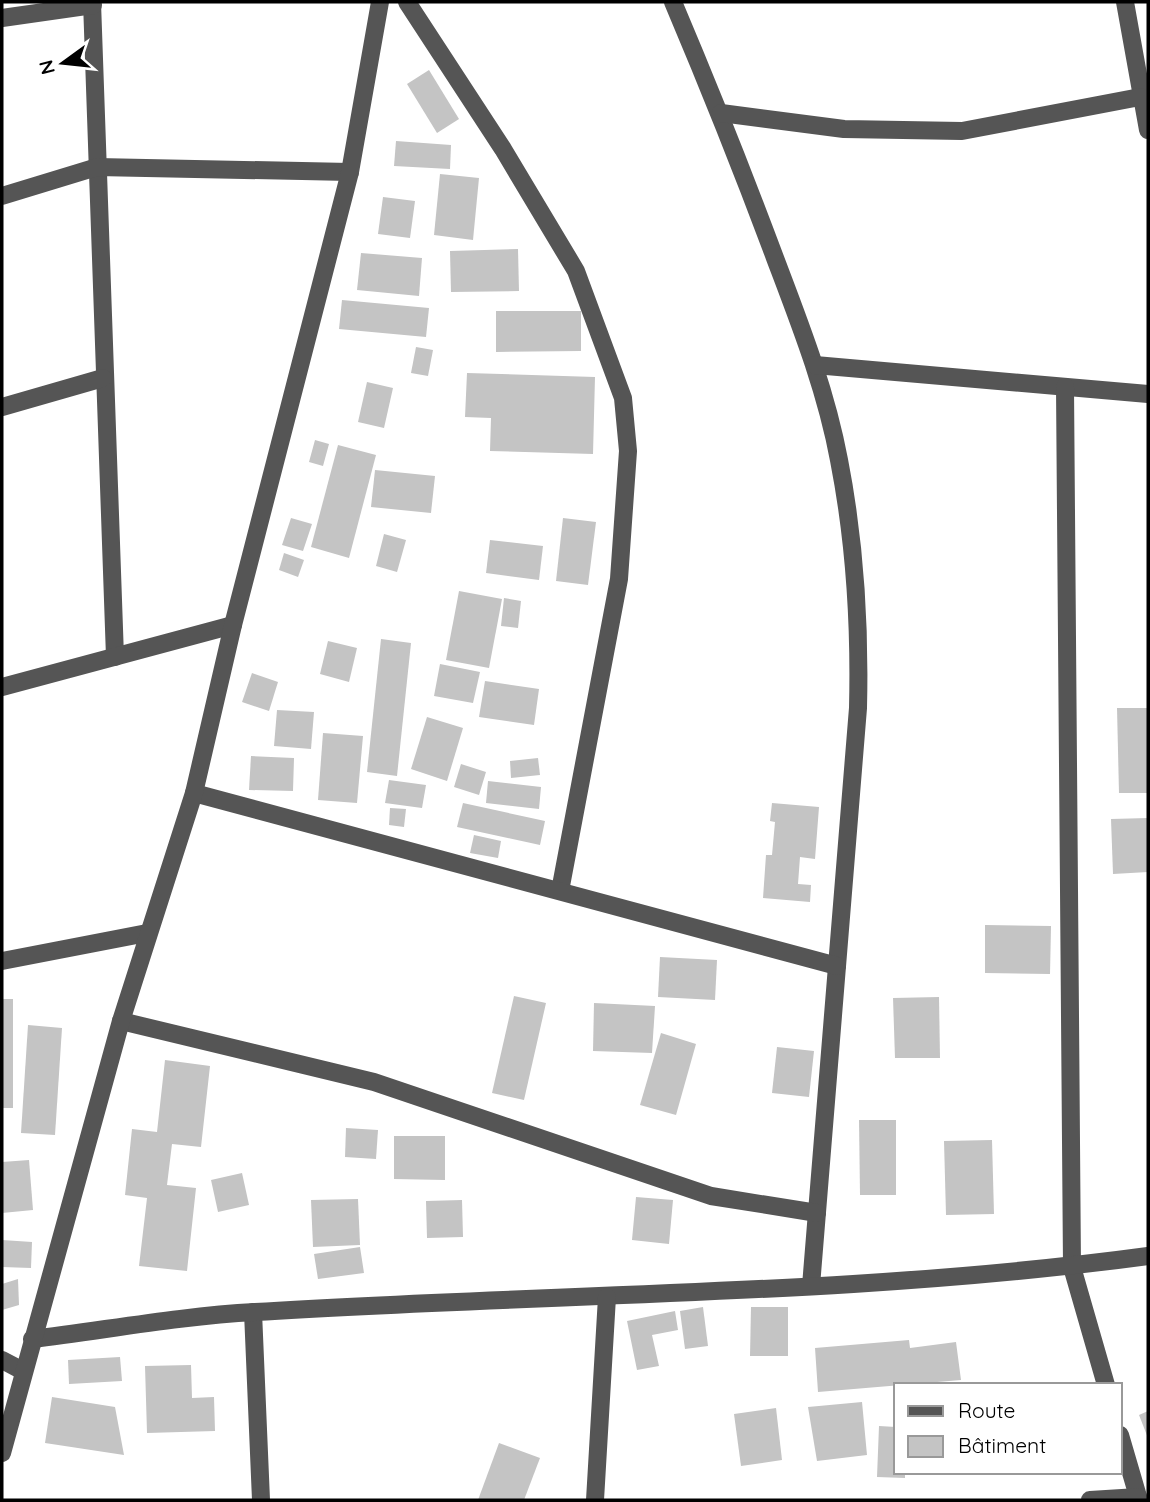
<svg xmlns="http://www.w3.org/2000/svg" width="1150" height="1502" viewBox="0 0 1150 1502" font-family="Quicksand,sans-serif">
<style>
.building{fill:#c4c4c4}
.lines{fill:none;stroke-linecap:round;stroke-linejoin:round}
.minor{stroke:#555;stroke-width:18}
</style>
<rect width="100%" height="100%" fill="#fff"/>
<!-- building -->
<g class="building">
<path d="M429,70L459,119L437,133L407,84Z"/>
<path d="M396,141L451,145L450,169L394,166Z"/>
<path d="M440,174L479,178L473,240L434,235Z"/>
<path d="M383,197L415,201L410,238L378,234Z"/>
<path d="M518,249L519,291L451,292L450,251Z"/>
<path d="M361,253L422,258L419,296L357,290Z"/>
<path d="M342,300L429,308L426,337L339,329Z"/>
<path d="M496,311H581V351L496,352Z"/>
<path d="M416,347L433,350L428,376L411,373Z"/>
<path d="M467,373L595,377L593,454L490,451L491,418L465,417Z"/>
<path d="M367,382L393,388L384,428L358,422Z"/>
<path d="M315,440L329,444L323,466L309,462Z"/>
<path d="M338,445L376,455L349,558L311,547Z"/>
<path d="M375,470L435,476L431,513L371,507Z"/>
<path d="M291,518L312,524L303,551L282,545Z"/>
<path d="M563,518L596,522L588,585L556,581Z"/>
<path d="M384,534L406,540L397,572L376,566Z"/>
<path d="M490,540L543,546L539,580L486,573Z"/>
<path d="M284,553L304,560L298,577L279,570Z"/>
<path d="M459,591L502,599L489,668L446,660Z"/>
<path d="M504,598L521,601L518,628L501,626Z"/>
<path d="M381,639L411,643L397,776L367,772Z"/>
<path d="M328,641L357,648L349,682L320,674Z"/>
<path d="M440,664L480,672L473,703L434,696Z"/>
<path d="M252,673L278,682L269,711L242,702Z"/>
<path d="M485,681L539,689L534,725L479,717Z"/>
<path d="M1117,708H1148V793H1119Z"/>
<path d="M277,710L314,712L311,749L274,746Z"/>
<path d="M427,717L463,728L447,781L411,769Z"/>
<path d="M323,733L363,736L357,803L318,800Z"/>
<path d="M251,756L294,758L293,791L249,790Z"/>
<path d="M538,758L540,775L511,778L510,761Z"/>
<path d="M461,764L486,772L479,795L454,787Z"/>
<path d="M389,780L426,785L422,808L385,803Z"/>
<path d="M488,781L541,787L539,809L486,803Z"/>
<path d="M463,803L545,821L540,845L457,827Z"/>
<path d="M772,803L819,807L815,859L800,857L798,884L811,885L810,902L763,898L766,855H772L775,822L770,821Z"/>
<path d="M390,808L406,809L404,827L389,825Z"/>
<path d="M1148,818V872L1113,874L1111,819Z"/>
<path d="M474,835L501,841L498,858L470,853Z"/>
<path d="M985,925L1051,926L1050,974L985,973Z"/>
<path d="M660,957L717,960L715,1000L658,997Z"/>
<path d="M514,996L546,1003L524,1100L492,1093Z"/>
<path d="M939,997L940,1058H895L893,998Z"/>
<rect x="2" y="999" width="11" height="109"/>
<path d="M594,1003L655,1006L652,1053L593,1051Z"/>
<path d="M28,1025L62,1028L55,1135L21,1133Z"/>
<path d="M661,1033L696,1044L676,1115L640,1105Z"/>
<path d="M777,1047L814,1051L809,1097L772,1093Z"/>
<path d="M165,1060L210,1066L201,1147L172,1144L167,1185L196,1188L187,1271L139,1266L147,1198L125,1195L132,1129L157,1132Z"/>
<path d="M859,1120H896V1195H860Z"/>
<path d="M346,1128L378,1130L376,1159L345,1157Z"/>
<path d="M394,1136H445V1180L394,1179Z"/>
<path d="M992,1140L994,1214L946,1215L944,1141Z"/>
<path d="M29,1160L33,1210L2,1213V1162Z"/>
<path d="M242,1173L249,1205L218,1212L211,1180Z"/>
<path d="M636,1197L673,1200L669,1244L632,1240Z"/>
<path d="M358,1199L360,1245L313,1247L311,1200Z"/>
<path d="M462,1200L463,1237L427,1238L426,1201Z"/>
<path d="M2,1240L32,1242L31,1268L2,1267Z"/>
<path d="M360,1247L364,1273L318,1279L314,1254Z"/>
<path d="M18,1279L19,1305L2,1310V1284Z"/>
<path d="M703,1307L708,1346L685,1349L680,1311Z"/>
<path d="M751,1307H788V1356H750Z"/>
<path d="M675,1311L678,1330L652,1335L659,1366L637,1370L627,1321Z"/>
<path d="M909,1340L910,1348L956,1342L961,1380L818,1392L815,1348Z"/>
<path d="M120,1357L122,1381L69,1384L68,1360Z"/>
<path d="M191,1365L192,1398L214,1397L215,1431L147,1433L145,1366Z"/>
<path d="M52,1397L115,1407L124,1455L45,1443Z"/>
<path d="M862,1402L867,1455L817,1461L808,1407Z"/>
<path d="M776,1408L782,1460L741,1466L734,1414Z"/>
<path d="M1148,1411V1438L1139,1415Z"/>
<path d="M879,1426L896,1427V1472H905V1478L877,1477Z"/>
<path d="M499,1443L540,1458L524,1500H478Z"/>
</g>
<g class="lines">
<!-- minor -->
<g class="minor">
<path d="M92,2L115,657"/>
<path d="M407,2L503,149L576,271L623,398L628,451L619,579L560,891"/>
<path d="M673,2C709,87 743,172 775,258C800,324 826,390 839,460C855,542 860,625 858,708L811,1286"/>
<path d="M1125,2L1148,130"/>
<path d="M2,18L93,5"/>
<path d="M721,113L844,129L962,131L1140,97"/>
<path d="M2,196L97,167L350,172"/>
<path d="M815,365L1148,394"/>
<path d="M1065,387L1072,1267L1106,1385"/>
<path d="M2,407L103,378"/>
<path d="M2,687L233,625"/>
<path d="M194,793L837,966"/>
<path d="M2,961L147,933"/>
<path d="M121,1021L374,1082L711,1196L817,1213"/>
<path d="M253,1312L261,1500"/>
<path d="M32,1339C106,1330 181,1316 255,1312C553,1293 852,1296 1148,1256"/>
<path d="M2,1360L23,1371"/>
<path d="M1120,1435L1139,1500"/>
<path d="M2,1453L121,1021L194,793L233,625L350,172L380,2"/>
<path d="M595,1500L607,1297"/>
<path d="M1090,1500L1138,1497"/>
</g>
</g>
<!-- border -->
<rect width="1150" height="1502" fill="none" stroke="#000000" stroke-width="7"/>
<!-- legend -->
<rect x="894" y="1383" width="228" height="91" fill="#ffffff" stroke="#999999" stroke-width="2"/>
<rect x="908" y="1406" width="35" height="10" fill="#555555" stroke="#999999" stroke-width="2"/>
<text x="958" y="1418" font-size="21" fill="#000000">Route</text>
<rect x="908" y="1436" width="35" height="21" fill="#c4c4c4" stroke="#999999" stroke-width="2"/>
<text x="958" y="1453" font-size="21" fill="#000000">Bâtiment</text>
<!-- north arrow -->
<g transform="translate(63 63) rotate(255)" stroke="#ffffff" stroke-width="5" paint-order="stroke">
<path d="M0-5L12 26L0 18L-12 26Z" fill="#000000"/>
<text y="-10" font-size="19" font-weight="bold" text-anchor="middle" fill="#000000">N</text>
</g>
</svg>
